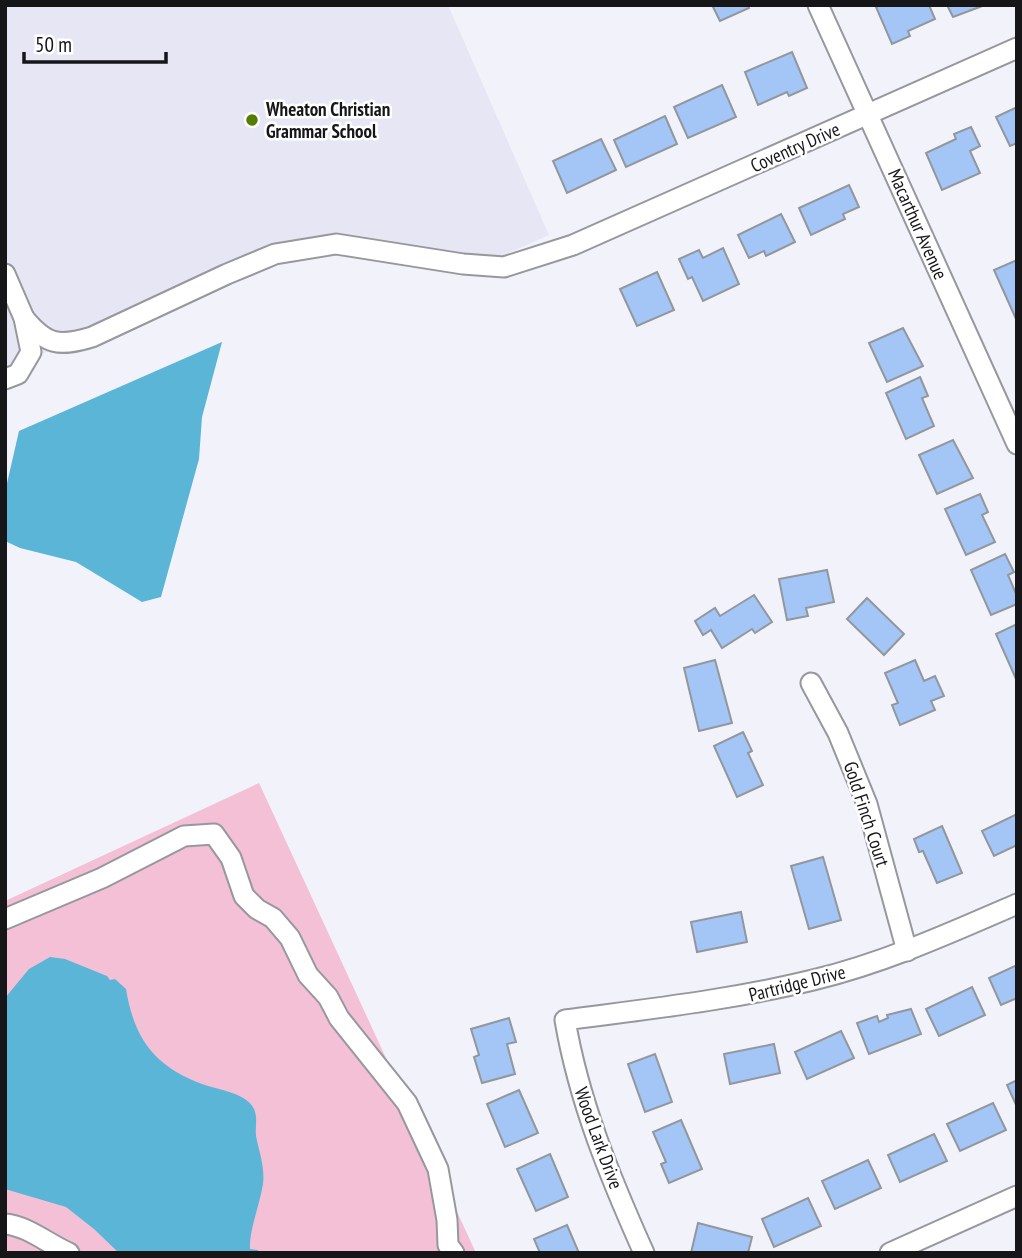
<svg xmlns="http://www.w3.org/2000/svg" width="1022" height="1258" viewBox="0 0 1022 1258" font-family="'PT Sans Narrow',sans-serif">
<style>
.built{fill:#e7e6f5}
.green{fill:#f3c0d5}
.water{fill:#5bb5d6}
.building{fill:#a3c6f6;stroke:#92979d;stroke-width:2}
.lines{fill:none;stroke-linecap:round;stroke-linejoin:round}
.minor-casing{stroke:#97979e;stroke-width:23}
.minor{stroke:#fff;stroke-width:19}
.poi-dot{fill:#557e00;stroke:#fff;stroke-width:2.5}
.labels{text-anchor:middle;stroke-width:5;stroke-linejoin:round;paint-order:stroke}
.poi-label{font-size:19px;font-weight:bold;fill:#161619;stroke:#fff;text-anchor:start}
.street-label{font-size:19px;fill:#161619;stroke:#fff}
</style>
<rect width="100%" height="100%" fill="#f2f2fa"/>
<!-- built -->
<path class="built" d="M5,5H448L549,235L488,262L321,239L5,369Z"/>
<!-- green -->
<path class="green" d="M259,783L476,1253H5V901Z"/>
<!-- water -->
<g class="water">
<path d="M222,342L202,417L199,459L161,597L142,602L76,562L20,548L5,541V492L19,431Z"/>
<path d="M50,957L65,959L107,976L110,980L115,979L126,989C134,1038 154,1066 202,1084C217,1090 246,1092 254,1109C258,1118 255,1126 256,1136C259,1152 265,1166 263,1184C260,1203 252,1222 250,1242V1249L258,1250V1253H119L94,1229L66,1207L5,1189V998L29,969Z"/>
</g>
<!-- building -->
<g class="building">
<path d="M712,5H748L749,8L720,21Z"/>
<path d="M880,5H929L935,19L908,31L910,36L892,44L876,7Z"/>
<path d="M947,5H985L953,17Z"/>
<path d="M792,52L807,88L789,96L787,92L758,105L745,72Z"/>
<path d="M722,85L736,117L688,138L674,107Z"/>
<path d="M1017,107V143L1010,146L996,117Z"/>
<path d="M665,116L677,144L626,167L614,140Z"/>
<path d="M971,127L980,146L970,151L980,173L942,190L926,153L956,139L954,134Z"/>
<path d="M601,139L616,170L567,193L553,161Z"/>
<path d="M849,185L859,207L843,214L845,219L811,235L799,208Z"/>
<path d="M781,214L795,242L766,256L764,251L749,258L738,235Z"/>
<path d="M723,248L739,284L703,301L692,277L688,279L679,259L699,250L703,258Z"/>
<path d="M1017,260V319H1016L994,270Z"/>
<path d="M657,272L674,310L637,326L620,289Z"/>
<path d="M903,328L923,366L887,382L869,343Z"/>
<path d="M920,377L928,396L922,398L934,426L906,439L886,393Z"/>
<path d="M953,440L973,478L937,494L919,455Z"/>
<path d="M980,494L988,512L982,515L995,542L966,555L945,509Z"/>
<path d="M1005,554L1014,572L1008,575L1017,596V604L991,615L971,570Z"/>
<path d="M827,570L834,602L806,608L808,616L787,620L779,579Z"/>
<path d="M754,595L772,622L755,633L752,629L722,648L711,630L703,635L695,621L715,608L720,616Z"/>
<path d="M867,598L904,634L884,655L847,619Z"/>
<path d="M1017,624V679H1016L996,634Z"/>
<path d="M715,660L732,723L699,731L684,668Z"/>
<path d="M915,660L924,681L935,676L944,696L931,701L935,710L900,725L892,705L898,703L885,673Z"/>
<path d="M743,732L752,751L748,753L763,785L737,797L714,746Z"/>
<path d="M1017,814V845L994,856L982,831Z"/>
<path d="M942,826L962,873L937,883L923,851L919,852L914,839Z"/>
<path d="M823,857L841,920L809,929L791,866Z"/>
<path d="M741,912L747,942L697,952L691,922Z"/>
<path d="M1017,965V998L1001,1005L989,978Z"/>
<path d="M972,987L985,1015L939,1036L926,1009Z"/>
<path d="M911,1009L921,1034L869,1054L857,1023L877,1016L879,1022L888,1018L887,1015Z"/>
<path d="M509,1018L516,1042L507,1044L515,1074L482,1083L474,1057L479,1055L471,1029Z"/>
<path d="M841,1031L854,1058L807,1079L795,1052Z"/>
<path d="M774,1044L780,1073L730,1084L724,1054Z"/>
<path d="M655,1054L672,1102L645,1112L628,1064Z"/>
<path d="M1017,1080V1107L1007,1085Z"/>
<path d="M519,1090L538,1133L505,1147L487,1104Z"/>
<path d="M993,1103L1006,1130L960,1151L947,1124Z"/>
<path d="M681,1120L702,1169L669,1183L661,1164L666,1162L653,1132Z"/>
<path d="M934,1134L947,1161L900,1182L888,1155Z"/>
<path d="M550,1154L568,1197L536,1211L517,1169Z"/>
<path d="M868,1160L881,1188L835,1209L822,1181Z"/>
<path d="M808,1198L821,1226L774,1247L762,1219Z"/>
<path d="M698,1223L752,1237L748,1253H691Z"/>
<path d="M567,1225L579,1253H540L534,1239Z"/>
</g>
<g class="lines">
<!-- minor casing -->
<g class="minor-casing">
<g id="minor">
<path d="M818,5L1017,444"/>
<path d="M5,274L24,318L31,352L18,374L5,379"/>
<path d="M24,318C46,345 59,347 92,337L227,274L275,254L336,244L463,264L504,267L573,245L1017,48"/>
<path d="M811,683L838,733L867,804L907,951"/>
<path d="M5,919L102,878L184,836L214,834L231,858L244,896L257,909L273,918L290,938L308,975L328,997L339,1018L407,1103L438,1169L447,1220L448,1245L454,1253"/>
<path d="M5,1224C28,1226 48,1244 69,1253"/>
<path d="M644,1253C610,1177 579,1102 565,1020C648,1009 731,1000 813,980C884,963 950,933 1017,904"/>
<path d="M890,1253L1017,1196"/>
</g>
</g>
<!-- minor -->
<use href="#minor" class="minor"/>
</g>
<!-- markers -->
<circle class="poi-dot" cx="252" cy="120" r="7"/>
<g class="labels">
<!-- poi labels -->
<g class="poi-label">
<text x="266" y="116">Wheaton Christian<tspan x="266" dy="22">Grammar School</tspan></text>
</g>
<!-- street labels -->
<g class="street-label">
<text transform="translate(795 147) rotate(-24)" y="7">Coventry Drive</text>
<text transform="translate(918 224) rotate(66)" y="7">Macarthur Avenue</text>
<text transform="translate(867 814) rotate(72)" y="7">Gold Finch Court</text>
<text transform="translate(797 983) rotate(-14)" y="7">Partridge Drive</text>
<text transform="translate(599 1138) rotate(70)" y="7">Wood Lark Drive</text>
</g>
</g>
<!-- border -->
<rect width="1022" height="1258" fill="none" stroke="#161619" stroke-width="14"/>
<!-- scale -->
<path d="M24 52v10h142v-10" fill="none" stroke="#161619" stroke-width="3.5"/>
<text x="35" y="52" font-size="21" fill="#161619" stroke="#ffffff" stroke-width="5" paint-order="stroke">50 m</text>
</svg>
